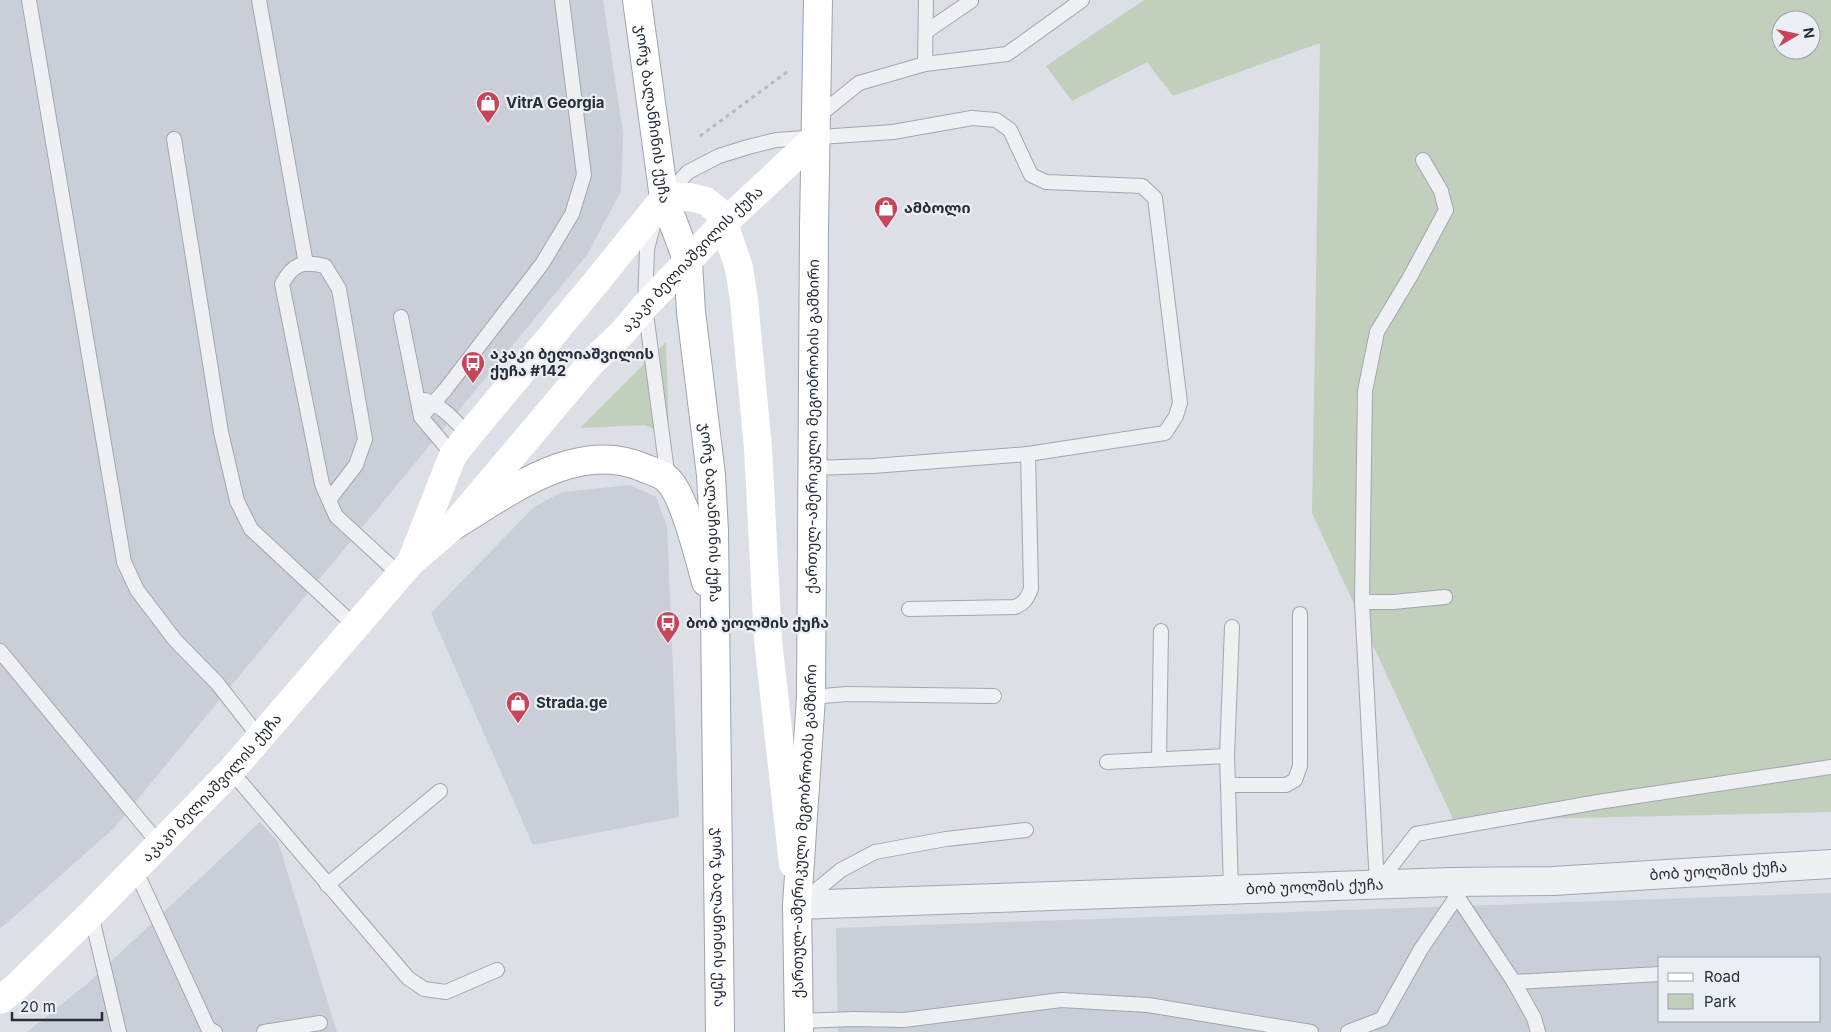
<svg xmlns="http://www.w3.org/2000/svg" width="1831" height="1032" viewBox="0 0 1831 1032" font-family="Inter,'Noto Sans Georgian',sans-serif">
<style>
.built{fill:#caced6;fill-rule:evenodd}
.green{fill:#c2cfbd;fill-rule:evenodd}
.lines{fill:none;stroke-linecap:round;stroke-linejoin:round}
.service-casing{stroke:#a2a6ae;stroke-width:16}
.tertiary-casing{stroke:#a2a6ae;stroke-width:30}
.primary-casing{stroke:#9ca4b0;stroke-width:30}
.path{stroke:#b6bac0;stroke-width:3;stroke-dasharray:4 4;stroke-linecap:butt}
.service{stroke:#eef0f4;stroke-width:14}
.tertiary{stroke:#eef0f4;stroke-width:28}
.secondary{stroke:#fff;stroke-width:28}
.primary{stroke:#fff;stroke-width:28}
.labels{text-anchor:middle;stroke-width:4.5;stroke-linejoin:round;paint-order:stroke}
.poi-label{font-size:15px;font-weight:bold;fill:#262e3a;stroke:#ebeef3;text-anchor:start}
.street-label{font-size:15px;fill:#262e3a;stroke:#ebeef3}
</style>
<rect width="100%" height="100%" fill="#dcdfe5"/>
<!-- built -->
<g class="built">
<path d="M0,0H603L623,133L621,191L587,255L113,829L0,929Z"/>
<path d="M630,485L656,497L667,527L679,817L533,845L431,613L534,507L562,492Z"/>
<path d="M260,822L278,842L337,1032H27L88,983Z"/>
<path d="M1831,893V1032H838L836,928ZM1660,958H1820V1021H1660Z"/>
</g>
<!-- green -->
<g class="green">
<path d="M1144,0H1831V812L1454,821L1312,513L1320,43L1173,96L1147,62L1072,101L1046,66ZM1781,20H1811V50H1781Z"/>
<path d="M666,342L669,436L645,425L580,428Z"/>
</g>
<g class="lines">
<!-- service casing -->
<g class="service-casing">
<g id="service">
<path d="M29,0L124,562L137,590L175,640L217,683L260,738"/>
<path d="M259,0L306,264"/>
<path d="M927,31L971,1"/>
<path d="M925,64L926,0"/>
<path d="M817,117L859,83L925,64L1007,54L1082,0"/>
<path d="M174,139L221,432L237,501L251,529L355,626"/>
<path d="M664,198L688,172L719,156L748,147L776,140L893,132L972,118L996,120L1010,130L1031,175L1046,182L1142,186L1155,198L1180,403L1176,416L1165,433L1028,454L873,466L812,468"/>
<path d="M654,222L647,249L645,306L668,479"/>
<path d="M401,317L421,417"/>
<path d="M425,400C443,406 456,422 469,435"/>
<path d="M453,455L421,417L445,390L542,264L572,214L584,175L562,0"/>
<path d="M329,500L356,465L365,439L339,289L325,266C303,261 293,263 282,284L322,484L336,516L400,575"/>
<path d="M1362,602H1393L1445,597"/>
<path d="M909,609L1015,607C1025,603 1027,598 1031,589L1028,454"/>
<path d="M0,651L160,845"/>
<path d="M811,697L847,694L994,696"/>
<path d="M1227,756L1232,627"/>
<path d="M1159,759L1161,631"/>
<path d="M1107,762L1227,756L1228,785H1286L1295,780L1300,766V614"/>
<path d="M231,771L408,978L424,989L446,992L497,970"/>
<path d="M1228,785L1231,891"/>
<path d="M135,869L208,1028L215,1032"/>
<path d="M327,885L440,791"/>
<path d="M1377,885L1362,602L1365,391L1377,332L1410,277L1446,210L1441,191L1423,160"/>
<path d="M1377,885L1416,834L1598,802L1831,767"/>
<path d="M1454,889L1457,896L1514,982L1534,1018L1538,1032"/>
<path d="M802,902L841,870L875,852L946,839L1026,830"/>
<path d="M91,914L119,1032"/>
<path d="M1514,982L1660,974"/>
<path d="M799,1021L854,1019L904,1020L1061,1000L1148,1005L1311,1032"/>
<path d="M264,1032L320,1023"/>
<path d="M1348,1032L1382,1019L1421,949L1457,896"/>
</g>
</g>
<!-- tertiary casing -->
<g class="tertiary-casing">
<g id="tertiary">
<path id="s1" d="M797,905L1451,882L1553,881L1831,864"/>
</g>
</g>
<!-- primary casing -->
<g class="primary-casing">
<g id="primary">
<path id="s3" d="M637,0L664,198L688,262L691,312L711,475L714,531L720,1032"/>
<path d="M453,526C508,493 577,438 644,468C651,471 663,474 668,480C685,496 699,558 706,582"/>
<path id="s4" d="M799,1032L797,905L811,697L814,227L818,0"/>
</g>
</g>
<!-- path -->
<path class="path" d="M700,136L787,72"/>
<!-- service -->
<use href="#service" class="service"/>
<!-- tertiary -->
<use href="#tertiary" class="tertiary"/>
<!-- secondary -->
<g class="secondary">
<path d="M411,562L453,455L469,435L597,281L664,198L690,197L706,201L717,210L724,223L739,268L744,300L758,448L768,640L793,864"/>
<path id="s2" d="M0,1000L15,988L91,914L231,771L411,562L453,526L590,364L624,331L645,306L724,223L815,138"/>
</g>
<!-- primary -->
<use href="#primary" class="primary"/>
</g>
<!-- icons -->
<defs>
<g id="shop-pin" transform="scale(1.25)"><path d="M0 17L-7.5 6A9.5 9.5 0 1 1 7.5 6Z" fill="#c64558" stroke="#ebeef3"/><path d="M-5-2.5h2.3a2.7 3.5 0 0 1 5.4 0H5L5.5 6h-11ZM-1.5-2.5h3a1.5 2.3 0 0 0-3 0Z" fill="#fff"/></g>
<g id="bus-pin" transform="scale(1.25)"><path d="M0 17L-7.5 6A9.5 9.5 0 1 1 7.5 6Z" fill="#c64558" stroke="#ebeef3"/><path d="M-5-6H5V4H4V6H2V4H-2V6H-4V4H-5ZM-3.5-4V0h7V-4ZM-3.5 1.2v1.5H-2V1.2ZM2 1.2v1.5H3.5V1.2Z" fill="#fff"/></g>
</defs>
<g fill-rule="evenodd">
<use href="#shop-pin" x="488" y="103"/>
<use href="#shop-pin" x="886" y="208"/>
<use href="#bus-pin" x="473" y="363"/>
<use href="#bus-pin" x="668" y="623"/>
<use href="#shop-pin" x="518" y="703"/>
</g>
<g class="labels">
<!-- poi labels -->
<g class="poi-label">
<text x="506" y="108">VitrA Georgia</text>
<text x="904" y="213">ამბოლი</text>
<text x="490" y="359">აკაკი ბელიაშვილის<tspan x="490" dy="17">ქუჩა #142</tspan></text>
<text x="686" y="628">ბობ უოლშის ქუჩა</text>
<text x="536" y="708">Strada.ge</text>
</g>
<!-- street labels -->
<g class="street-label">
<text dy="5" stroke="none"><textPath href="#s3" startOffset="115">ჯორჯ ბალანჩინის ქუჩა</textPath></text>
<text dy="5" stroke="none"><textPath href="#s2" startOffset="1015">აკაკი ბელიაშვილის ქუჩა</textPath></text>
<text dy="5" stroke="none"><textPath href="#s4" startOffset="606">ქართულ-ამერიკული მეგობრობის გამზირი</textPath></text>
<text dy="5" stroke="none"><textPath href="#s3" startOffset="520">ჯორჯ ბალანჩინის ქუჩა</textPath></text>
<text dy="5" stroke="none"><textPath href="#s2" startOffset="300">აკაკი ბელიაშვილის ქუჩა</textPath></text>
<text dy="5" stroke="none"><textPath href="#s4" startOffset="201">ქართულ-ამერიკული მეგობრობის გამზირი</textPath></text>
<text dy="5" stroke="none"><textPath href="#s1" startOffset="922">ბობ უოლშის ქუჩა</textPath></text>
<text dy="5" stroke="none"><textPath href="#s1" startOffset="518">ბობ უოლშის ქუჩა</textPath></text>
<text dy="5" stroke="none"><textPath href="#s3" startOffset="925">ჯორჯ ბალანჩინის ქუჩა</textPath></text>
</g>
</g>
<!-- legend -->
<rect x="1658" y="957" width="162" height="65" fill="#ebeef3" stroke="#9ca1a9"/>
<rect x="1668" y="973" width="25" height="8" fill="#ffffff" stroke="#9ca1a9"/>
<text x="1704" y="982" font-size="15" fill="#262e3a">Road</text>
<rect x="1668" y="994" width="25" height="15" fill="#c2cfbd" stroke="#9ca1a9"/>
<text x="1704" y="1007" font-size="15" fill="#262e3a">Park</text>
<!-- north arrow -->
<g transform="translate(1796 35) rotate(81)"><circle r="24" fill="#ebeef3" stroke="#9ca1a9"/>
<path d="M0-4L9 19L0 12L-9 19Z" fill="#c64558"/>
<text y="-8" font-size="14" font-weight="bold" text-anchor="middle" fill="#262e3a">N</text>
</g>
<!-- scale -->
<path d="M12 1012v8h90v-8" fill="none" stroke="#262e3a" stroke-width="2.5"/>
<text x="20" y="1012" font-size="15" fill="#262e3a" stroke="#ebeef3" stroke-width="4" paint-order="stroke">20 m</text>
</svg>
